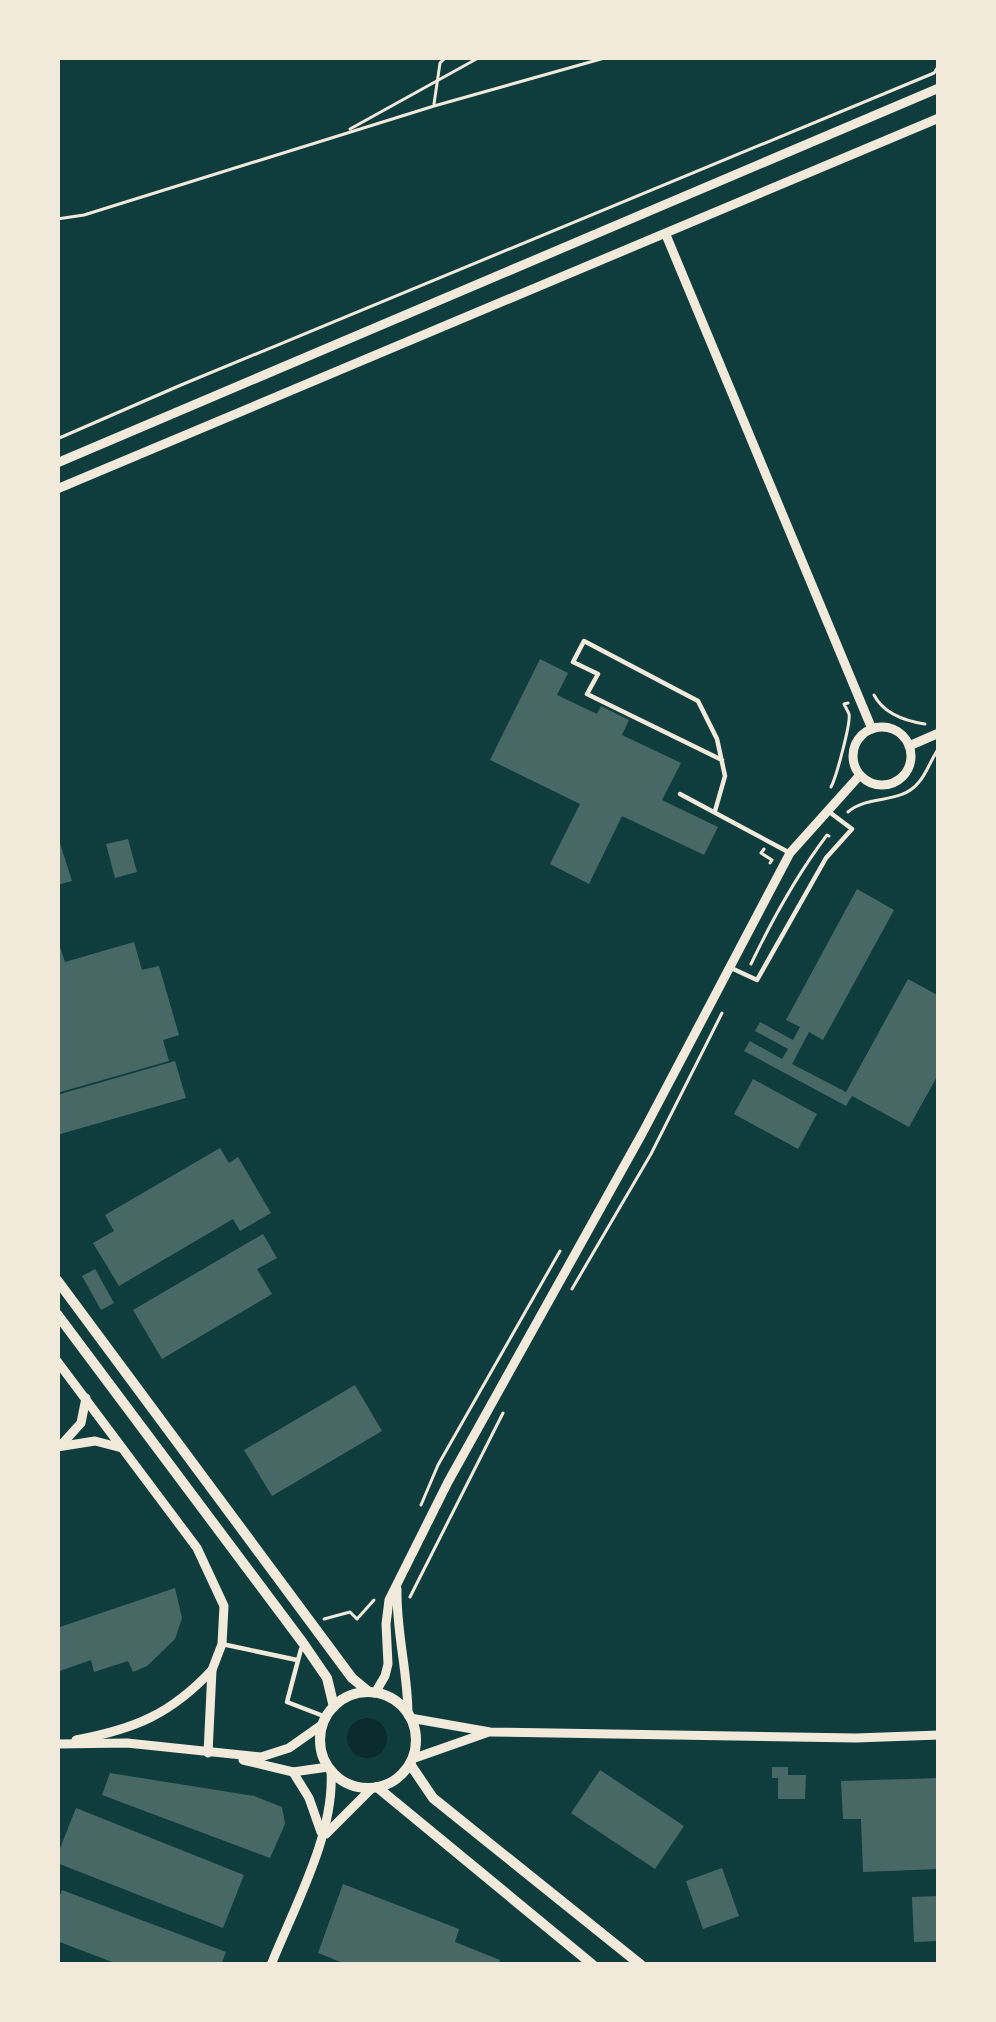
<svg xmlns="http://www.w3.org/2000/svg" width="996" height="2022" viewBox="0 0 996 2022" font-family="'IBM Plex Sans',sans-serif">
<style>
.water{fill:#0a2a2b}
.building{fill:#486865}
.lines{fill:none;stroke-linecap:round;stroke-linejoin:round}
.path{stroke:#f1e9da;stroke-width:3}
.service{stroke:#f1e9da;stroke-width:4.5}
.minor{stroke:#f1e9da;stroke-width:9}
.tertiary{stroke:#f1e9da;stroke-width:10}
</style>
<rect width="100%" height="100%" fill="#0f3d3e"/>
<!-- water -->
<circle class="water" cx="367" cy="1738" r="20"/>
<!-- building -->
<g class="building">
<path d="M540,659L568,673L557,695L597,714L601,706L629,720L622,735L681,763L662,800L718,827L704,855L622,816L589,884L550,864L580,804L490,760Z"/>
<path d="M57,834L72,881L57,885Z"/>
<path d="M128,839L137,872L115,878L106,844Z"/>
<path d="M857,889L894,910L823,1040L809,1032L792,1064L846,1092L908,979L939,996V1073L909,1127L852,1096L846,1106L744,1051L750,1041L782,1059L788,1049L755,1031L760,1022L793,1040L800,1027L786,1020Z"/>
<path d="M57,938L65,962L134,942L142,970L159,966L179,1035L163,1040L169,1061L57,1093Z"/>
<path d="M175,1061L186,1098L57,1135V1095Z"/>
<path d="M753,1079L817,1114L798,1149L734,1114Z"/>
<path d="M220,1148L229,1163L238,1157L271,1213L240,1231L233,1219L119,1286L93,1243L114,1231L105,1215Z"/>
<path d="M263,1234L277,1258L257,1269L272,1294L162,1359L133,1310Z"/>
<path d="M95,1269L114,1303L101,1310L82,1276Z"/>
<path d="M355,1385L382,1431L272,1496L244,1450Z"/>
<path d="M175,1588L182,1618L175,1639L147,1666L133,1672L128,1661L94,1672L91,1660L57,1672V1628Z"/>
<path d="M772,1767H788V1775H806L805,1799H778V1778H772Z"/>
<path d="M600,1770L684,1826L655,1869L571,1813Z"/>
<path d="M110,1773L254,1796L282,1807L285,1824L270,1858L102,1795Z"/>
<path d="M939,1778V1869L863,1872L861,1819H843L841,1781Z"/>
<path d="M76,1808L244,1875L223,1928L57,1863V1856Z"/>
<path d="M722,1868L739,1916L703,1929L686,1881Z"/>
<path d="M343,1884L459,1929L455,1942L500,1960L498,1965H348L318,1953Z"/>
<path d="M62,1890L226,1952L221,1965H120L57,1941V1903Z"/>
<path d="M939,1896V1941L914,1942L912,1897Z"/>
</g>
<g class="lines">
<!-- path -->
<g class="path">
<path d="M434,104L440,63L446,57"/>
<path d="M350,129L480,57"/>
<path d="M57,219L84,215L434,106L608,57"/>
<path d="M57,439L181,385L934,73L939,65"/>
<path d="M874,695C884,714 905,721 925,724"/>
<path d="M831,787C836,778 851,723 849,714C848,711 846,708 844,704L848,703"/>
<path d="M848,812C869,794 901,805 919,782C927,773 931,759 939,748"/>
<path d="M764,849L761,853L772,860L770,863"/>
<path d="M751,964C773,918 796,876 827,835L829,836"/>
<path d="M572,1289L651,1154L722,1013"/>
<path d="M421,1505L438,1465L560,1251"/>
<path d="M410,1597L503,1413"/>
<path d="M324,1619L350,1612L357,1619L374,1600"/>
</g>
<!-- service -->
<g class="service">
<path d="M680,794L790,853"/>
<path d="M715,811L725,776L717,739L698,701L584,641L573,662L598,674L587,694L722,760"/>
<path d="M729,967L757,980L826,858L852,829L828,811"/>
<path d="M222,1644L297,1660"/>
<path d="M301,1649L287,1702L326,1717"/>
</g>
<!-- minor -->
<g class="minor">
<path d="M666,235L872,729"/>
<path d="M57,463L939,88"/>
<path d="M57,489L939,118"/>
<circle cx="882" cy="756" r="29"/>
<path d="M909,746L939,733"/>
<path d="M57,1361L197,1548L224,1606L222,1644L212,1670L208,1753"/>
<path d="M62,1444L81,1423L86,1398"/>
<path d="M57,1447L95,1441L122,1448"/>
<path d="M397,1589C396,1632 408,1672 408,1715"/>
<path d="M375,1693L385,1676L388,1664L386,1624L389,1600L448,1482L643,1132L790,853L860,775"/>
<path d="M410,1718L490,1732L856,1738L939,1735"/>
<path d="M76,1740C135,1729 171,1714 212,1670"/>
<path d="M57,1744L127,1743L261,1757L289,1748L323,1724"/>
<path d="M412,1759L486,1733"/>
<path d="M243,1760L293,1772L328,1767"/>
<path d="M293,1772L309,1798L321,1832"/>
<path d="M326,1834L372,1788"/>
<path d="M271,1965C294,1907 335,1834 331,1771"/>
</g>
<!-- tertiary -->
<g class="tertiary">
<path d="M57,1280L352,1678L369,1692"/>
<path d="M57,1314L303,1643L327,1678L334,1707"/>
<circle cx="368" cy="1740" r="48"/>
<path d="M410,1764L433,1798L641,1965"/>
<path d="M377,1787L593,1965"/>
</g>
</g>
<!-- border -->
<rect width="996" height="2022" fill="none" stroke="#f1e9da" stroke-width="120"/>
</svg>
